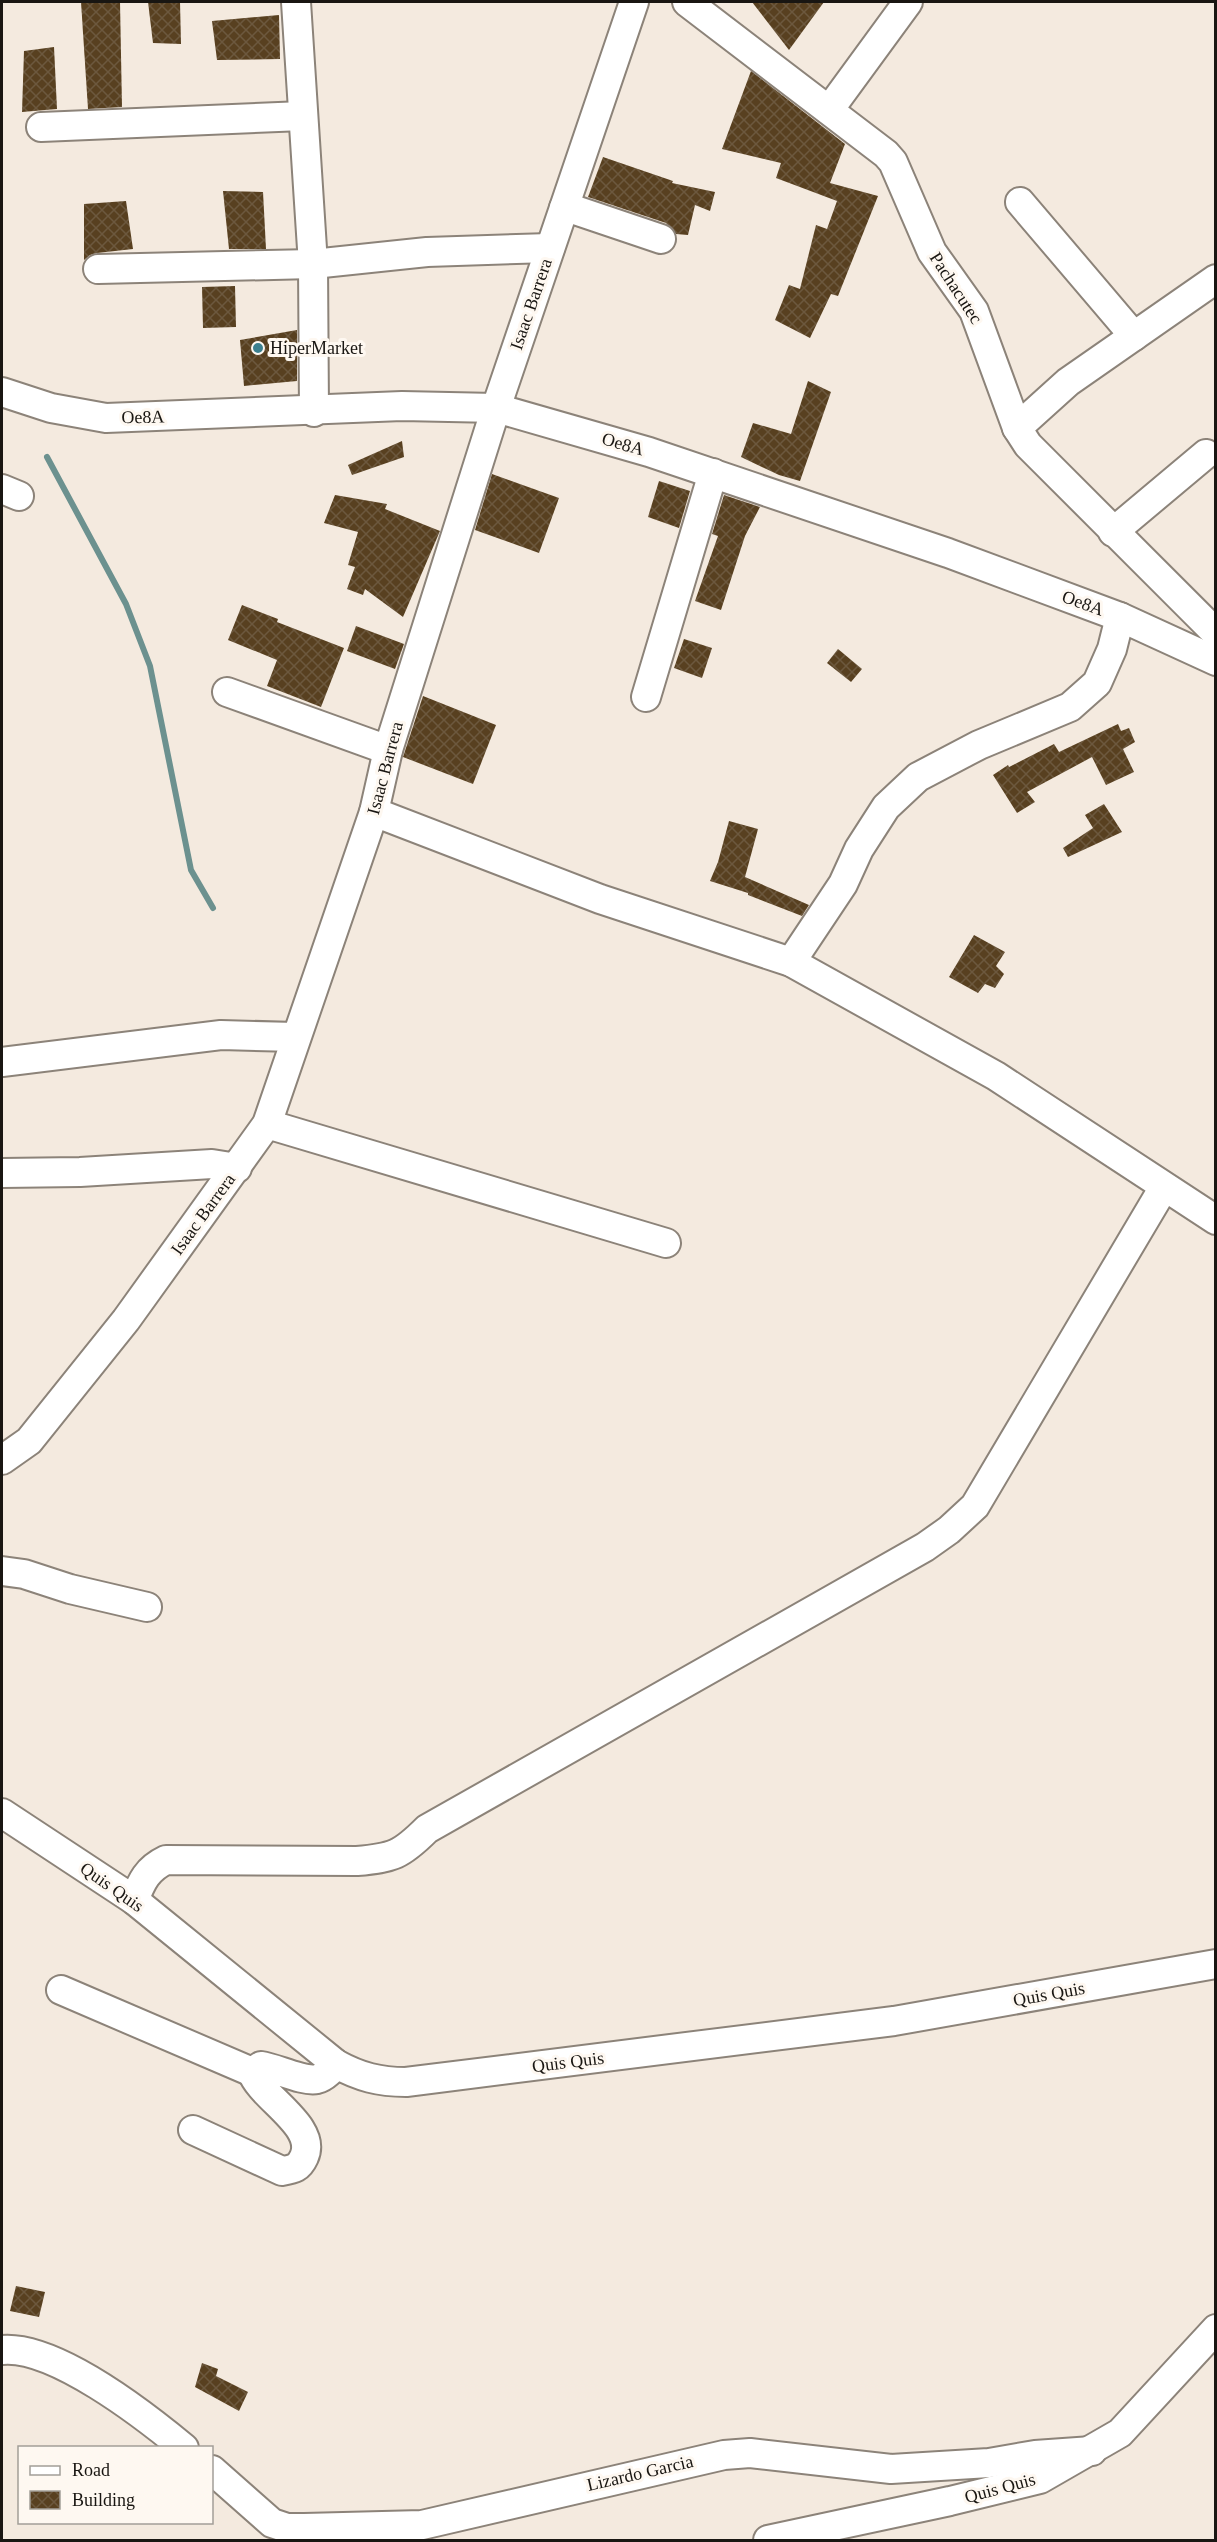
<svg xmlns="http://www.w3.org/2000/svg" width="1217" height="2542" viewBox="0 0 1217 2542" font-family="'Times New Roman',serif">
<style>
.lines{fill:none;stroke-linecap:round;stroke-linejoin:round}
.stream{stroke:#6c918f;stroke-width:6}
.building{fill:url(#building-cross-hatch)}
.minor-casing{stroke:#8c8379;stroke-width:32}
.minor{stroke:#fff;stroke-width:28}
.poi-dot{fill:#3c808f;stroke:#fef8f1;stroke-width:2}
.labels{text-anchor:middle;stroke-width:6;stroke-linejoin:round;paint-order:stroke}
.street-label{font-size:18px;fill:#191612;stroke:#fef8f1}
.poi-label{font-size:18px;fill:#191612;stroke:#fef8f1;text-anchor:start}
</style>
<defs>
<pattern id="building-cross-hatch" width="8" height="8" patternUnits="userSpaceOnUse" patternTransform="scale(1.5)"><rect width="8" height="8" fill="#584020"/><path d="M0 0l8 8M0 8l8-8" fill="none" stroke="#6c583e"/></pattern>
</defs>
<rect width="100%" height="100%" fill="#f4eadf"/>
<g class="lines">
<!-- stream -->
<path class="stream" d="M47,457L126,604L150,666L191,870L213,908"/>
</g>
<!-- building -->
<g class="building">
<path d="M81,2H120L122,107L88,109Z"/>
<path d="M148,2H180L181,44L153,43Z"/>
<path d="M752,2H824L789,50Z"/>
<path d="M279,15L280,59L217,60L212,21Z"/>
<path d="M54,47L57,109L22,112L24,51Z"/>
<path d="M751,71L845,144L830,183L878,196L838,296L831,294L810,338L775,320L789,285L800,289L816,225L827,229L837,201L776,178L781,163L722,149Z"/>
<path d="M603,157L673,181L672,183L715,192L710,211L695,205L688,235L676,234L666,223L588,197Z"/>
<path d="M223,191L263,192L266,249H229Z"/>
<path d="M126,201L133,249L97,253L90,255L84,260V204Z"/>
<path d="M235,286L236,327L203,328L202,287Z"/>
<path d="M297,330V381L244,386L240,340Z"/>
<path d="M808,381L831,392L800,481L779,475L741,457L753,423L791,434Z"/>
<path d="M402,441L404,457L352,475L348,465Z"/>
<path d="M492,474L559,498L539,553L475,530Z"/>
<path d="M659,481L690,491L679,528L648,517Z"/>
<path d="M335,495L387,504L385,509L440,531L403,617L365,589L363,595L347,589L355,567L348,565L358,532L324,523Z"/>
<path d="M724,495L760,507L745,536L721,610L695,601L718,536L712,534Z"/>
<path d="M242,605L278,619L277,622L344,648L321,707L267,686L277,660L228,640Z"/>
<path d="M356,626L404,644L395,669L347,651Z"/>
<path d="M684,639L712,648L702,678L674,668Z"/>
<path d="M838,649L862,669L851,682L827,663Z"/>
<path d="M423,696L496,725L473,784L403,757Z"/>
<path d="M1118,724L1121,731L1129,728L1135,742L1123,749L1134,772L1106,785L1092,757L1027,792L1035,802L1017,813L993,775L1008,765L1009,767L1054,744L1059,752Z"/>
<path d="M1104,804L1122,832L1068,857L1063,848L1093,828L1085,815Z"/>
<path d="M729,821L758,829L745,877L809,905L802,916L748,895V893L710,881L718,862Z"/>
<path d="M974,935L1005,952L996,966L1004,974L995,988L985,984L978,993L949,977Z"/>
<path d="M16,2286L45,2292L39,2317L10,2311Z"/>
<path d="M202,2363L218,2369L216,2376L248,2392L239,2411L195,2387Z"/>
</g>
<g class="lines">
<!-- minor casing -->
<g class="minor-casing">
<g id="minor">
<path d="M296,2L313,264L314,412"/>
<path d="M687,2L886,154L893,162L932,252L974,311L1017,428L1028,445L1216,633"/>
<path d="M829,110L908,2"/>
<path d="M41,127L303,116"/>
<path d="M1020,202L1134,336"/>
<path d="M564,208L575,210L661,239"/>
<path d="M98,269L313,264L427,252L550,248"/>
<path d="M2,392L51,408L106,418L402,406L496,408L649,452L948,553L1120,617L1216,661"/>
<path d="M1017,428L1068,382L1216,279"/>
<path d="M2,489L19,496"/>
<path d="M1113,532L1206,454"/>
<path d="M227,692L388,750"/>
<path d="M646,697L713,473"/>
<path d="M374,812L600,899L791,962L996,1076L1216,1220"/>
<path d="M791,962L843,884L859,849L886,807L918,777L979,745L1070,707L1097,683L1112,649L1120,617"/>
<path d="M2,1062L221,1035L296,1037"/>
<path d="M267,1124L666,1243"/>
<path d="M2,1173L80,1172L212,1164L237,1168"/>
<path d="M2,1460L29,1441L126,1320L267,1124L374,812L388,750L496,408L634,2"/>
<path d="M2,1571L24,1574L70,1589L147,1607"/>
<path d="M2,1813L134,1900L336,2064C360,2077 379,2082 406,2082L894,2021L1216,1964"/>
<path d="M134,1900C142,1881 147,1869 166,1860L357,1861C393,1858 401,1855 427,1829L925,1547L949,1530L975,1506L1164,1187"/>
<path d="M61,1990L252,2072"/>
<path d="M193,2130L282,2171C294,2169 299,2168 304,2157C318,2126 261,2098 252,2072L261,2066C276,2068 303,2082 317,2079C325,2077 331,2070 336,2064"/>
<path d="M2,2350C54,2345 144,2415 184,2448"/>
<path d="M212,2470L272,2523L287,2528H304L422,2525L724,2455L750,2453L891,2469L989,2463L1035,2455L1092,2451"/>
<path d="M768,2540L950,2501L1040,2479L1120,2433L1216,2329"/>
</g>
</g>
<!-- minor -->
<use href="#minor" class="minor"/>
</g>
<!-- markers -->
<circle class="poi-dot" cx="258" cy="348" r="6"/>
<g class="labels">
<!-- street labels -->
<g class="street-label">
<text transform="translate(956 288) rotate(57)" y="6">Pachacutec</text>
<text transform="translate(531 304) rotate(-71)" y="6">Isaac Barrera</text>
<text transform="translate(143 417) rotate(-1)" y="6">Oe8A</text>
<text transform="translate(623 444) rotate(16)" y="6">Oe8A</text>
<text transform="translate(1083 603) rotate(20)" y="6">Oe8A</text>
<text transform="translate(385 768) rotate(-75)" y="6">Isaac Barrera</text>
<text transform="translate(203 1214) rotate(-54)" y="6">Isaac Barrera</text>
<text transform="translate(112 1887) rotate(35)" y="6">Quis Quis</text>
<text transform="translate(1049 1994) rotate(-10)" y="6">Quis Quis</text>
<text transform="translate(568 2062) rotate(-7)" y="6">Quis Quis</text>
<text transform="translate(640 2473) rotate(-13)" y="6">Lizardo Garcia</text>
<text transform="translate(1000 2488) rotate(-15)" y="6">Quis Quis</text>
</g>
<!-- poi labels -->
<g class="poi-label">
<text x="270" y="354">HiperMarket</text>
</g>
</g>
<!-- border -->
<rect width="1217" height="2542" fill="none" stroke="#191612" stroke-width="6"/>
<!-- legend -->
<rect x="18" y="2446" width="195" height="78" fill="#fef8f1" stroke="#a29e98" stroke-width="1.5"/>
<rect x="30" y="2466" width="30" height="9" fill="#ffffff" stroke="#a29e98" stroke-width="1.5"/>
<text x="72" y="2476" font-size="18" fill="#191612">Road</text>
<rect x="30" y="2491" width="30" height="18" fill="url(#building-cross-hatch)" stroke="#a29e98" stroke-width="1.5"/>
<text x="72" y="2506" font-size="18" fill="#191612">Building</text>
</svg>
